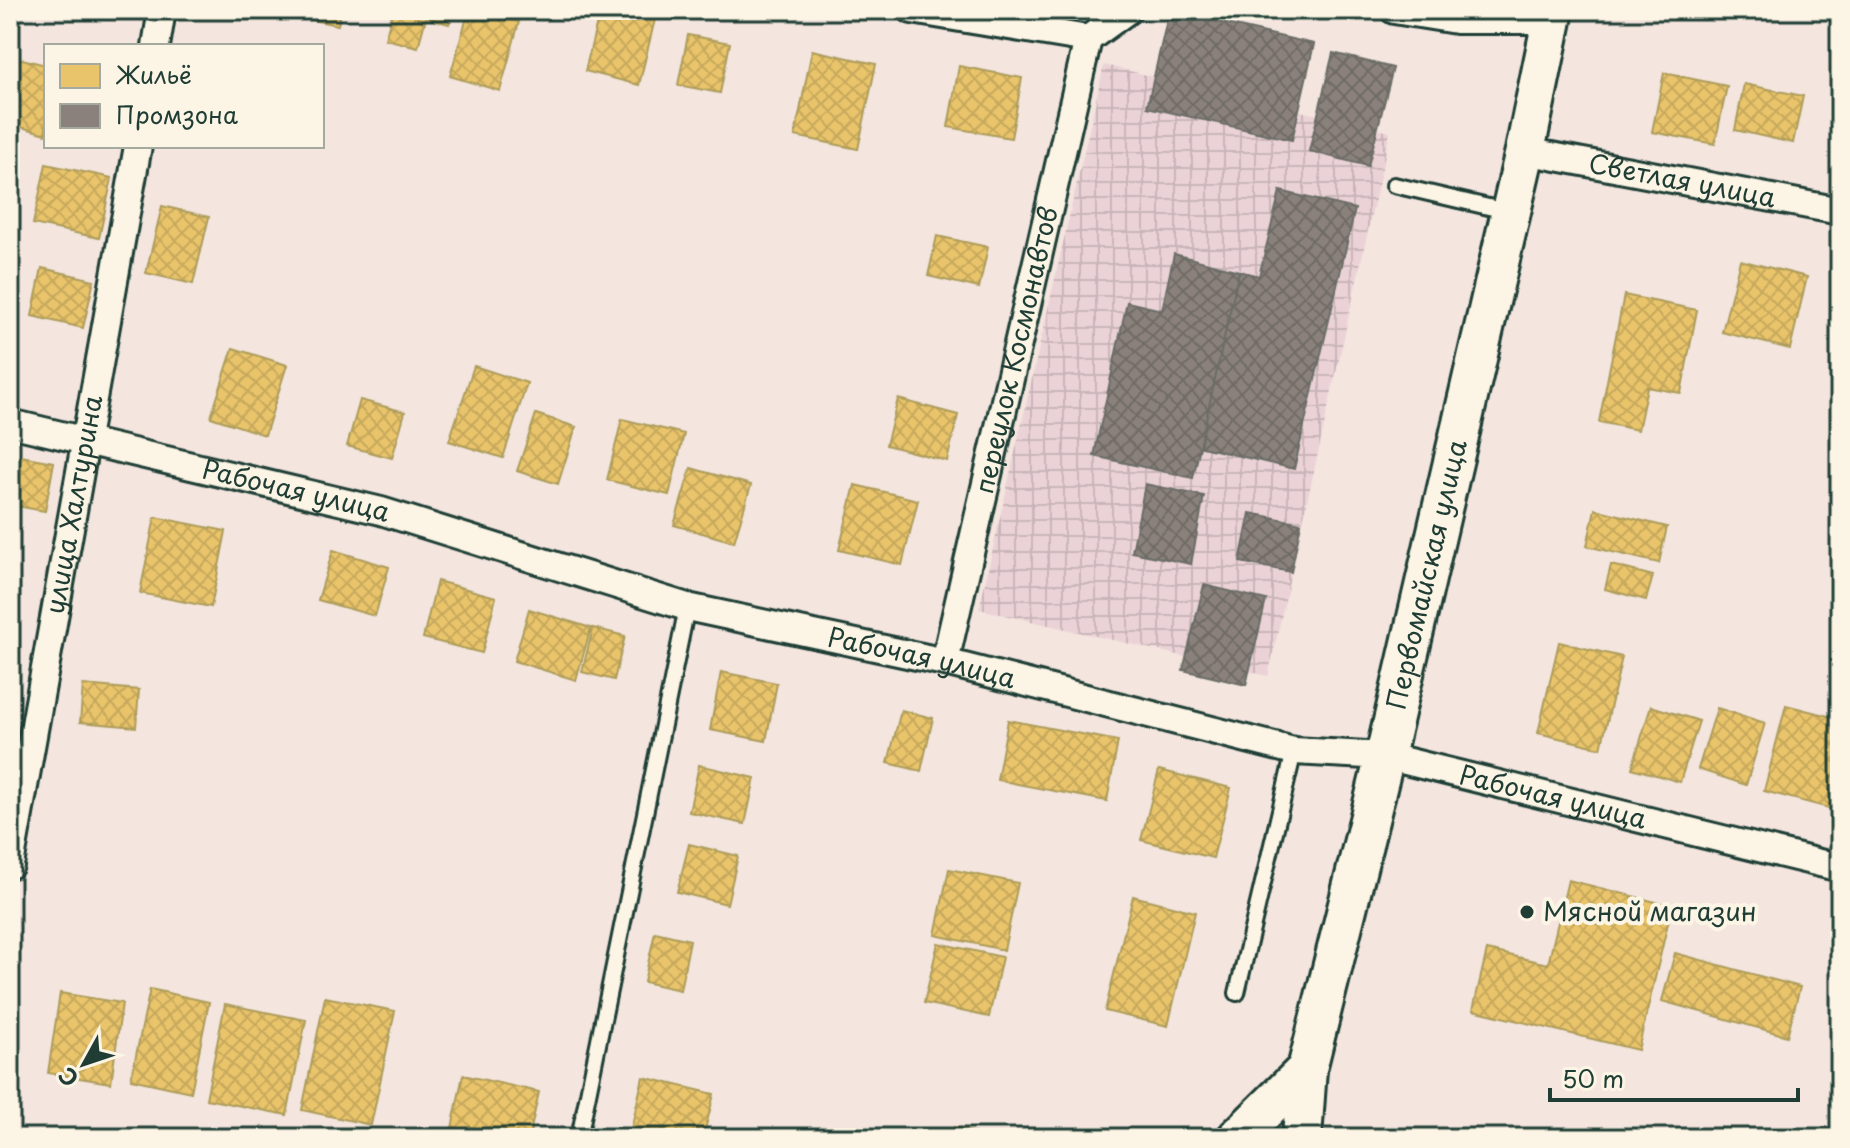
<svg xmlns="http://www.w3.org/2000/svg" width="1850" height="1148" viewBox="0 0 1850 1148" font-family="'Playpen Sans',sans-serif">
<style>
.industrial{fill:url(#industrial-grid)}
.homes{fill:url(#homes-cross-hatch);stroke:#ac9c5a;stroke-width:2}
.industry{fill:url(#industry-cross-hatch);stroke:#6a6d66;stroke-width:2}
.lines{fill:none;stroke-linecap:round;stroke-linejoin:round}
.service-casing{stroke:#1f3d34;stroke-width:20}
.minor-casing{stroke:#1f3d34;stroke-width:32}
.secondary-casing{stroke:#1f3d34;stroke-width:44}
.service{stroke:#fcf5e5;stroke-width:14}
.minor{stroke:#fcf5e5;stroke-width:26}
.secondary{stroke:#fcf5e5;stroke-width:38}
.poi-dot{fill:#1f3d34;stroke:#fcf5e5;stroke-width:3}
.labels{text-anchor:middle;stroke-width:8;stroke-linejoin:round;paint-order:stroke}
.street-label{font-size:26px;fill:#1f3d34;stroke:#fcf5e5}
.poi-label{font-size:26px;fill:#1f3d34;stroke:#fcf5e5;text-anchor:start}
</style>
<defs>
<pattern id="industrial-grid" width="8" height="8" patternUnits="userSpaceOnUse" patternTransform="scale(2)"><rect width="8" height="8" fill="#ebd2d7"/><path d="M0 4h8M4 0v8" fill="none" stroke="#c9b5b9"/></pattern>
<pattern id="homes-cross-hatch" width="8" height="8" patternUnits="userSpaceOnUse" patternTransform="scale(2)"><rect width="8" height="8" fill="#e9c46a"/><path d="M0 0l8 8M0 8l8-8" fill="none" stroke="#c7a95c"/></pattern>
<pattern id="industry-cross-hatch" width="8" height="8" patternUnits="userSpaceOnUse" patternTransform="scale(2)"><rect width="8" height="8" fill="#8a817c"/><path d="M0 0l8 8M0 8l8-8" fill="none" stroke="#706b66"/></pattern>
</defs>
<rect width="100%" height="100%" fill="#f4e5df"/>
<filter id="ink" filterUnits="userSpaceOnUse"><feTurbulence type="fractalNoise" baseFrequency=".0125" numOctaves="2"/><feDisplacementMap in="SourceGraphic" scale="16" xChannelSelector="R" yChannelSelector="G"/><feConvolveMatrix kernelMatrix="1 2 1 2 8 2 1 2 1" color-interpolation-filters="sRGB"/></filter>
<g filter="url(#ink)">
<!-- industrial -->
<path class="industrial" d="M1104,65L1390,132L1268,676L979,609Z"/>
<!-- homes -->
<g class="homes">
<path d="M281,10H341L338,25L280,14Z"/>
<path d="M393,10H453L449,24L426,18L418,47L385,39Z"/>
<path d="M469,10L519,22L500,91L450,76Z"/>
<path d="M600,10H635L656,15L639,85L585,71Z"/>
<path d="M688,35L730,43L720,93L678,85Z"/>
<path d="M812,50L876,64L858,149L795,136Z"/>
<path d="M10,56L46,65V134L10,124Z"/>
<path d="M959,66L1022,78L1011,138L948,127Z"/>
<path d="M1664,73L1727,86L1715,144L1652,132Z"/>
<path d="M1744,84L1803,96L1793,143L1735,130Z"/>
<path d="M46,164L112,178L99,238L33,224Z"/>
<path d="M162,206L209,217L193,284L146,273Z"/>
<path d="M937,236L988,247L979,288L928,276Z"/>
<path d="M1740,260L1807,277L1790,349L1722,332Z"/>
<path d="M42,268L94,280L83,328L32,316Z"/>
<path d="M1624,295L1697,310L1681,393L1647,387L1638,430L1599,422Z"/>
<path d="M233,348L287,365L265,435L211,417Z"/>
<path d="M474,366L527,383L503,458L449,441Z"/>
<path d="M898,399L958,415L947,461L886,445Z"/>
<path d="M360,400L405,412L392,458L347,446Z"/>
<path d="M536,414L576,427L558,484L517,471Z"/>
<path d="M622,419L684,434L669,495L607,480Z"/>
<path d="M10,454L54,462L45,511L10,505Z"/>
<path d="M691,468L751,485L734,542L674,525Z"/>
<path d="M855,485L918,500L902,565L839,550Z"/>
<path d="M1595,509L1667,527L1659,563L1587,546Z"/>
<path d="M155,517L226,531L211,607L140,593Z"/>
<path d="M333,550L389,567L375,616L318,600Z"/>
<path d="M1611,565L1653,576L1646,600L1605,589Z"/>
<path d="M437,581L496,597L482,653L423,638Z"/>
<path d="M529,609L591,628L576,680L514,661Z"/>
<path d="M593,628L625,636L614,680L582,672Z"/>
<path d="M1559,642L1622,657L1601,748L1538,733Z"/>
<path d="M721,672L777,683L766,741L710,730Z"/>
<path d="M83,685L139,690L136,727L80,722Z"/>
<path d="M1786,705L1840,719V811L1764,791Z"/>
<path d="M1651,706L1699,721L1680,782L1632,768Z"/>
<path d="M1717,708L1765,723L1746,785L1698,769Z"/>
<path d="M901,710L933,718L921,771L888,763Z"/>
<path d="M1008,720L1118,741L1107,801L997,780Z"/>
<path d="M699,765L755,778L745,824L689,812Z"/>
<path d="M1159,770L1231,788L1213,858L1141,840Z"/>
<path d="M689,844L738,856L727,904L677,892Z"/>
<path d="M949,869L1018,883L1004,950L935,935Z"/>
<path d="M1568,880L1672,906L1638,1050L1473,1010L1487,950L1548,964Z"/>
<path d="M1133,896L1195,912L1168,1026L1105,1011Z"/>
<path d="M655,932L690,940L680,990L644,982Z"/>
<path d="M938,943L1002,957L989,1017L924,1003Z"/>
<path d="M1675,953L1800,987L1787,1036L1662,1001Z"/>
<path d="M150,989L209,1002L191,1092L131,1079Z"/>
<path d="M60,993L122,1003L111,1083L48,1073Z"/>
<path d="M325,997L395,1011L371,1125L302,1110Z"/>
<path d="M225,1004L306,1020L287,1115L206,1099Z"/>
<path d="M463,1075L539,1092L529,1138H450Z"/>
<path d="M643,1077L714,1094L703,1138H629Z"/>
<path d="M954,1127L989,1138H950Z"/>
</g>
<!-- industry -->
<g class="industry">
<path d="M1169,11L1314,44L1292,140L1147,107Z"/>
<path d="M1333,53L1393,68L1368,166L1309,151Z"/>
<path d="M1280,191L1355,209L1294,469L1198,446L1239,271L1259,276Z"/>
<path d="M1174,254L1239,271L1193,478L1094,456L1127,302L1162,310Z"/>
<path d="M1145,484L1204,496L1191,564L1132,552Z"/>
<path d="M1250,513L1301,523L1291,572L1240,562Z"/>
<path d="M1204,585L1266,600L1246,685L1183,670Z"/>
</g>
<g class="lines">
<!-- service casing -->
<g class="service-casing">
<g id="service">
<path d="M1394,185L1510,212"/>
<path d="M1237,993L1294,751"/>
<path d="M579,1138L687,607"/>
</g>
</g>
<!-- minor casing -->
<g class="minor-casing">
<g id="minor">
<path d="M912,10L1088,39L1128,10"/>
<path d="M1394,10L1456,20H1551"/>
<path d="M156,46L162,10"/>
<path id="s1" d="M1525,151L1840,211"/>
<path id="s2" d="M10,423L381,511L687,607L945,662L1294,751L1385,756L1840,868"/>
<path id="s3" d="M945,662L1088,39"/>
<path id="s4" d="M10,865L138,146"/>
</g>
</g>
<!-- secondary casing -->
<g class="secondary-casing">
<g id="secondary">
<path d="M1237,1138L1307,1069"/>
<path id="s5" d="M1302,1138L1307,1069L1385,756L1525,151L1554,10"/>
</g>
</g>
<!-- service -->
<use href="#service" class="service"/>
<!-- minor -->
<use href="#minor" class="minor"/>
<!-- secondary -->
<use href="#secondary" class="secondary"/>
</g>
</g>
<!-- markers -->
<circle class="poi-dot" cx="1527" cy="912" r="8"/>
<g class="labels">
<!-- street labels -->
<g class="street-label">
<text dy="9" stroke="none"><textPath href="#s1" startOffset="160">Светлая улица</textPath></text>
<text dy="9" stroke="none"><textPath href="#s3" startOffset="320">переулок Космонавтов</textPath></text>
<text dy="9" stroke="none"><textPath href="#s2" startOffset="294">Рабочая улица</textPath></text>
<text dy="9" stroke="none"><textPath href="#s4" startOffset="366">улица Халтурина</textPath></text>
<text dy="9" stroke="none"><textPath href="#s5" startOffset="578">Первомайская улица</textPath></text>
<text dy="9" stroke="none"><textPath href="#s2" startOffset="942">Рабочая улица</textPath></text>
<text dy="9" stroke="none"><textPath href="#s2" startOffset="1590">Рабочая улица</textPath></text>
</g>
<!-- poi labels -->
<g class="poi-label">
<text x="1543" y="921">Мясной магазин</text>
</g>
</g>
<!-- margin -->
<rect width="1850" height="1148" fill="none" stroke="#fcf5e5" stroke-width="40"/>
<rect x="20" y="20" width="1810" height="1108" fill="none" stroke="#1f3d34" stroke-width="3" filter="url(#ink)"/>
<!-- legend -->
<rect x="44" y="44" width="280" height="104" fill="#fcf5e5" stroke="#a4ab9e" stroke-width="2"/>
<rect x="60" y="64" width="40" height="24" fill="#e9c46a" stroke="#a4ab9e" stroke-width="2"/>
<text x="116" y="84" font-size="24" fill="#1f3d34">Жильё</text>
<rect x="60" y="104" width="40" height="24" fill="#8a817c" stroke="#a4ab9e" stroke-width="2"/>
<text x="116" y="124" font-size="24" fill="#1f3d34">Промзона</text>
<!-- north arrow -->
<g transform="translate(84 1064) rotate(230)" stroke="#fcf5e5" stroke-width="6" paint-order="stroke">
<path d="M0-6L14 30L0 20L-14 30Z" fill="#1f3d34"/>
<text y="-12" font-size="22" font-weight="bold" text-anchor="middle" fill="#1f3d34">С</text>
</g>
<!-- scale -->
<path d="M1550 1088v12h248v-12" fill="none" stroke="#1f3d34" stroke-width="4"/>
<text x="1562" y="1088" font-size="24" fill="#1f3d34" stroke="#fcf5e5" stroke-width="6" paint-order="stroke">50 m</text>
</svg>
